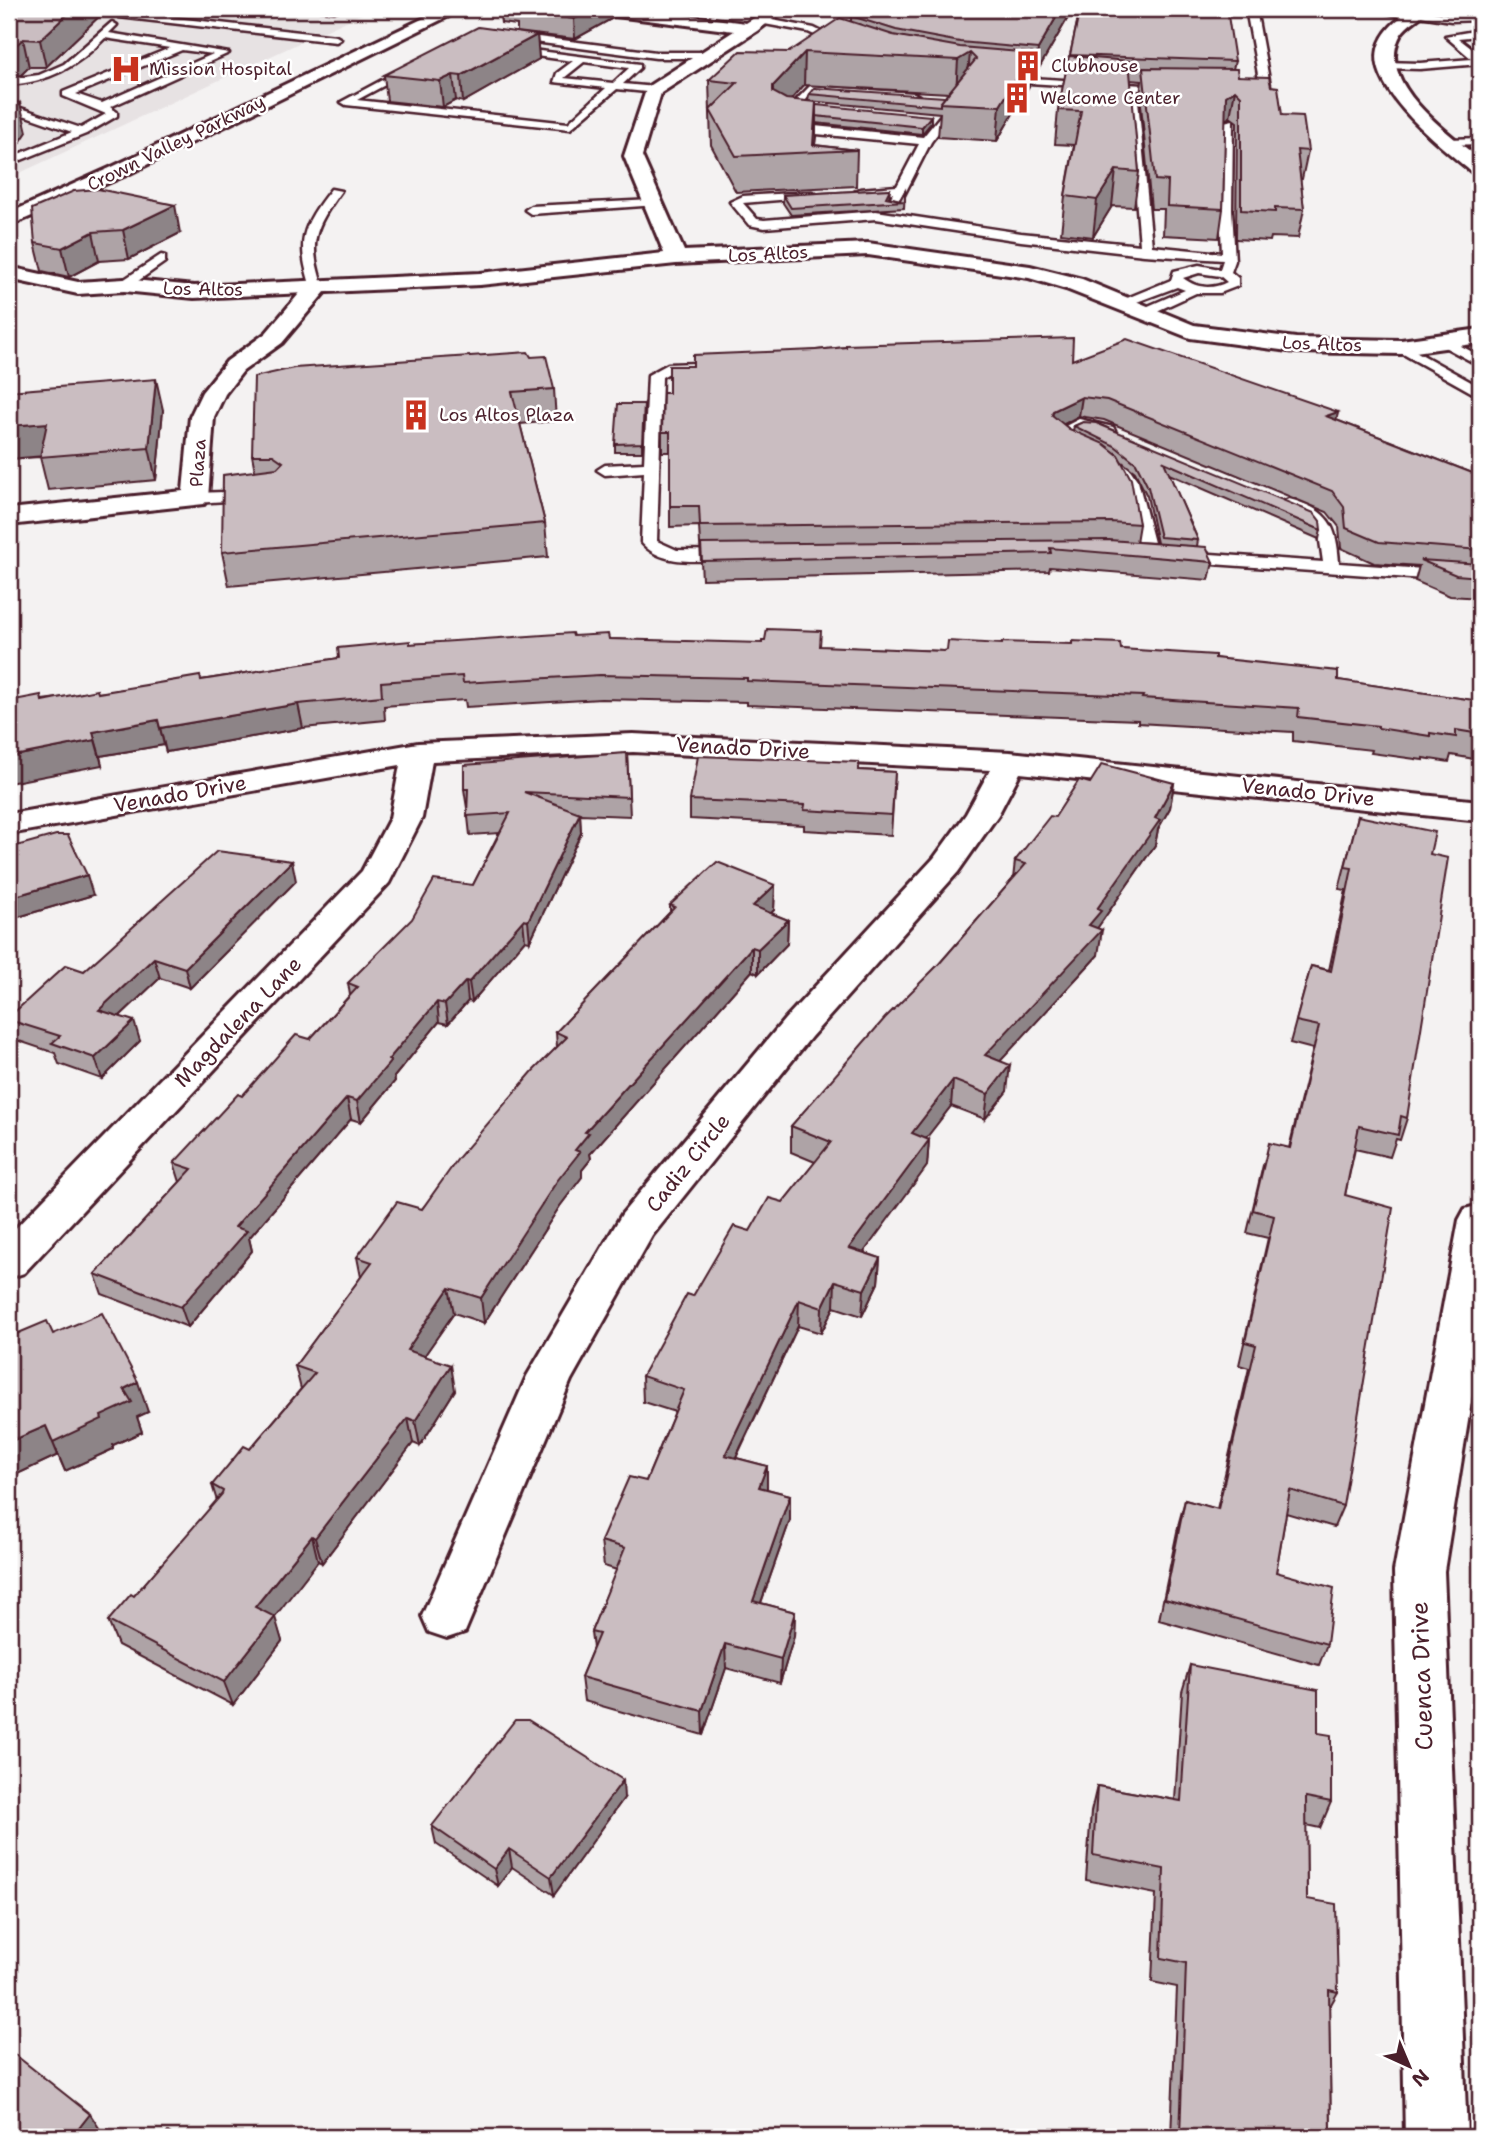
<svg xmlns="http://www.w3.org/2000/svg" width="1489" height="2146" viewBox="0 0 1489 2146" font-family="'Shantell Sans',sans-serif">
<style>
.built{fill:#e7e2e3}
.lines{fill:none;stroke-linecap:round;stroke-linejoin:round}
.service-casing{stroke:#4a1f2b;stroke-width:5}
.minor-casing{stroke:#4a1f2b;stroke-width:6}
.tertiary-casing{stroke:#4a1f2b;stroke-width:6}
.primary-casing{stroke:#4a1f2b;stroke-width:6}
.service{fill:#fff;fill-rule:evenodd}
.minor{fill:#fff;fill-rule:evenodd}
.tertiary{fill:#fff;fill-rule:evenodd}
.primary{fill:#fff;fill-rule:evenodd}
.wall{fill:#aea3a6;stroke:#4a1f2b;stroke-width:2;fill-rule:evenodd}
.shaded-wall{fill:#8d8487;stroke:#4a1f2b;stroke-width:2}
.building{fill:#cabdc1;stroke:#4a1f2b;stroke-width:2}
.labels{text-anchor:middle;stroke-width:5;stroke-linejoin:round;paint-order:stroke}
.far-poi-label{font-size:18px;fill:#4a1f2b;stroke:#fff;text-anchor:start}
.far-street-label{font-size:18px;fill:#4a1f2b;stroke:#fff}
.street-label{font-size:21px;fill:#4a1f2b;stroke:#fff}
.near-street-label{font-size:24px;fill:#4a1f2b;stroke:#fff}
</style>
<rect width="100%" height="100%" fill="#f4f2f2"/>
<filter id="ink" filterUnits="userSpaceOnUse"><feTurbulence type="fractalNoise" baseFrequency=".0143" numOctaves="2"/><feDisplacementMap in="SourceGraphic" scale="14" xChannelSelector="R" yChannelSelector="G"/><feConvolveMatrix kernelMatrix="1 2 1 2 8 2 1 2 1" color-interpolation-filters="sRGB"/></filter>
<g filter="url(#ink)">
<!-- built -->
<path class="built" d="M9,9H372L9,178Z"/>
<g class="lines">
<!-- service casing -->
<g class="service-casing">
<g id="service">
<path d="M1246,9H1256L1270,85L1262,93L1247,94L1242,91L1260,85Z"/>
<path d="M1372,9L1410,13L1414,9L1451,15L1480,14V20L1451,21L1414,15L1410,19Z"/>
<path d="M122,12L336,36L341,39L336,42L119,17V13Z"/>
<path d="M762,18L814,28L848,45L843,48L808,32L759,23L757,21Z"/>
<path d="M112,22L117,25L109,33L229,53L110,107L117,112V116L86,134L9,165V158L72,132L9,110V104L81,128L106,114L63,96V92L170,48L105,38C77,67 49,82 9,85V79L39,75L64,64ZM182,50L213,54L102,103L76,94Z"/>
<path d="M1480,30V36L1458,38L1480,55V64L1420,69L1384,68L1379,65L1384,62L1420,63L1472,59L1445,36Z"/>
<path d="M507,33L656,52H710L715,55L710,58H656L504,38L502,36Z"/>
<path d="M509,47L640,64V68L623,84L656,87L661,90L656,93L617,89L570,129L346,105L341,102L412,64L417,67L415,69L357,100L568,123L606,88L554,82L557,73L573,61L506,52V48ZM584,62L629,68L613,83L564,78Z"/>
<path d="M999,76L1175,87L1176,89L1171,92L1137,90L1152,246L1222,253L1220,209L1224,122L1233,120L1232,209L1235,261L1231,272L1238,278V286L1220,293H1196L1144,317L1139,316V310L1185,290L1177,287L1126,306H1116L1115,303L1171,280L1174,271L1199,265L1220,269L1223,260L1144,255L1021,241L876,219L764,228L749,225L730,202L743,196L812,192L818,195L816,197L743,203L757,219L764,220L876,211L1021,233L1140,245L1127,89L995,81L994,79ZM1199,273L1220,276L1227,282C1212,290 1196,288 1183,278Z"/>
<path d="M810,86L914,93L919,96L914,99L813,92L785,123L923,137L953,100L962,102L931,142L900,203L894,206L888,203L893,193L860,195L854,192L860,189L897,186L919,144L786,131L775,126V122Z"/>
<path d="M1480,138V144L1449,145L1444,142L1449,139Z"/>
<path d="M331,189L341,191C314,229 308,242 323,287L317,291L311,287C296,241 302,226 331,189Z"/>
<path d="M653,200L659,203L657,205L531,214L525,210L531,206Z"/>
<path d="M161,255L165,256V262L128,288H120V282Z"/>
<path d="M1444,337L1480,356V366L1439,344L1437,341Z"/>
<path d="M1401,343L1480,387V397L1396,350L1394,347Z"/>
<path d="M699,363L706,367L704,370L671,372L662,377L657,541L677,550L739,551L741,554L733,559C703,560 662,568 641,542L644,472L605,475L597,470L605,465L644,463L648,375L668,364Z"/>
<path d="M1079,419L1113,427L1115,430L1108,434L1081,428L1067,434L1081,447L1074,451C1062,449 1058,442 1052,433Z"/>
<path d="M1122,463L1127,465L1138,481L1157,554L1155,557H1143L1141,554L1122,481L1114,468Z"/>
<path d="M254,491L259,493L262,496L259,499L195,503L187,498L195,493Z"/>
<path d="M1289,499C1328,509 1337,525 1339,563L1480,573V583L1183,562L1175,557L1183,552L1323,562L1318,527L1308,518L1284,507L1281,504L1284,501Z"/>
</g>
</g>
<!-- minor casing -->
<g class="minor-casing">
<g id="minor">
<path d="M317,281L325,282L328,287L325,292L282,343L243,371L225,394L214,417L208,498L204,504L9,525V509L183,491L190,417L202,392L227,361L266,333L309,282Z"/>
<path d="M633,734L1010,752L1480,801V821L1020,773L998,815L958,872L811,1037L652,1236L571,1380L465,1632L447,1638L429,1632L422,1616L527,1376L622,1214L785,1019L934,858L966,814L990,770L633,752L432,761L422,818L389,883L24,1273L9,1278V1235L362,871L390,818L400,765L9,834V814L418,743Z"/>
<path d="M1480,1205V1346L1444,1571L1467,2137H1405L1394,1571L1459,1220L1465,1209Z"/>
</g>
</g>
<!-- tertiary casing -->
<g class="tertiary-casing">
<g id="tertiary">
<path d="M592,9H635L746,23L768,9H786L757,31L661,93L642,156L684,251L868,243L1030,266L1082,279L1194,325L1296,338L1401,340L1480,329V343L1401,354L1296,352L1190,338L1066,289L1029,278L868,255L676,264L480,285L194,298L124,291L78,294L9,279V267L78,282L124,279L194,286L480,273L664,253L624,156L647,87L734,31L600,14Z"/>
<path d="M1412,9H1429C1421,18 1407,24 1401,34C1373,82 1449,133 1480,159V175L1473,173C1445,149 1368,92 1378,49C1383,30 1397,20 1412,9Z"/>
</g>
</g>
<!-- primary casing -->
<g class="primary-casing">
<path id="primary" d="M443,9H463L126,175L9,226V213L112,167Z"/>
</g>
<!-- service -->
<use href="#service" class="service"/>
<!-- minor -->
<use href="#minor" class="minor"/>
<!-- tertiary -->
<use href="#tertiary" class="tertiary"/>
<!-- primary -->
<use href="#primary" class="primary"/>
</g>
<!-- wall -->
<g class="wall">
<path d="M9,9H107L46,67H29L21,75Z"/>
<path d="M301,9H344L334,13Z"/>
<path d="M499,9H612L613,18L575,39L517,32V25L501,23Z"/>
<path d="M861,9H1073L1035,75H1030L1029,86L997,141L938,137L940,113L808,101L809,94L945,97L948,93L804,85L791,100L816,105L931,123L922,134L816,123L815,145L857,150L856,186L736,192L711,145L709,80L789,52L851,22V16L861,10Z"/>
<path d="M1080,9L1235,61L1233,69L1238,76L1271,86L1282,115L1308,151L1302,179H1300L1304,209L1298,238L1271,237L1270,241L1236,239L1237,122L1230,117L1225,120L1223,209L1219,238L1163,235L1164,209H1151L1140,94L1142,81L1130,80L1139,172L1134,207L1112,206L1093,237L1061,233L1065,196L1074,145L1055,144L1058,110Z"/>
<path d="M537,35L539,59L463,102L456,100L443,107L387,101L384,75Z"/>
<path d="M890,189L889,197L900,200L905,191L904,208L791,215L783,203V195Z"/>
<path d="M74,191L180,233L129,259L99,261L69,277L42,271L35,243Z"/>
<path d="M846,345L1072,360L1338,412L1336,420L1480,476V598L1450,596L1415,581L1419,566L1374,563L1341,548L1339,527L1327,512L1104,420L1079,416L1063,424L1069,429L1073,431L1074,426L1083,422L1321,530L1319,539L1169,474L1198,540L1197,546L1213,562L1209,580L1050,567L1049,571L702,579L699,526L670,527V452H662V432L669,393L693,366L816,350L846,347ZM1121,461L1135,472L1147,496L1157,543L1136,542L1139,524Z"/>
<path d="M531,357L554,389L556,421L520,424L545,523L548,557L229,586L222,552L255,471L252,455Z"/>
<path d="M9,391L163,410L156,480L48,490L40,457L9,459Z"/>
<path d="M644,404L642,452H615V444Z"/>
<path d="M573,636L609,639L944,651L1121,649L1215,658L1338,680L1480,701V760L1451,755L1449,762L1423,758V760L1371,753L1372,750L1293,741V732L1138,723V720L747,705V702L601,699L466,707L465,700L384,706L385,720L303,728L166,752L164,745L100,756L102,765L42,700L201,680L339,658L410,644Z"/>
<path d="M627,753L630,816L580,814L581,833L530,941L525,940L472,1002L468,1001L448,1024L439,1022L394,1077L395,1081L361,1122L351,1119L249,1238L252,1251L188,1327L102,1294L95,1274L180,1182L174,1163L242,1096L310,1039L350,995L348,983L473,885L499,833L470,835L467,808L464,789Z"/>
<path d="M859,762V770L895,772L891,835L804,830V825L690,819V800Z"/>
<path d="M1090,783H1174L1170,808L1158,829L1155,845L1098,927V955L1000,1061L1007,1091L985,1119L951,1106L925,1139L929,1140L927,1166L863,1252L880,1258L878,1283L862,1316L834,1307L821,1333L798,1326L736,1458L767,1466V1489L790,1495V1520L761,1603L795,1612L794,1636L780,1683L726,1668L703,1735L584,1701L581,1677L593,1648L591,1632L617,1570L604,1566L601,1541L646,1481L675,1412L643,1402L642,1376L693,1296L750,1231L783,1202L815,1162L791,1152V1126L939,964L1013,879L1015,861L1055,817Z"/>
<path d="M1358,816L1430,854L1407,1118L1400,1140L1396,1139L1390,1157L1355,1149L1345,1195L1343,1506L1334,1527L1286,1513L1276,1572L1327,1644L1319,1665L1159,1620L1179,1522L1185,1500L1217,1509L1249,1368L1239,1365L1268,1238L1247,1233L1263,1165L1289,1148L1313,1049L1290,1043L1311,966L1329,970L1346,890L1339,889Z"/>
<path d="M9,848L93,895L18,917L9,894Z"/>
<path d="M296,881L190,988L160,978L120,1016L140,1041L102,1079L59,1064L55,1053L13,1039L9,1026V1017L84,971Z"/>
<path d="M775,885L774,910L771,913L788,920L787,944L758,974L752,971L590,1154L591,1159L582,1170V1177L560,1206L484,1323L454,1313L424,1356L455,1390L420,1446L413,1443L322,1563L318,1561L274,1617L282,1641L233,1705L118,1645L108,1621L134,1596L217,1501L212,1485L250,1449L301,1389L295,1366L361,1277L357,1257L422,1209L557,1047L556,1032L670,912V905Z"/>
<path d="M53,1334L148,1412L137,1417L142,1432L113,1445V1449L65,1471L58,1455L9,1478Z"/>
<path d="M1190,1665L1318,1733L1331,1802L1320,1828L1306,1825L1307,1899L1338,1992L1329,2008L1331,2137H1171L1177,1987L1152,1982L1156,1894L1086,1880L1091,1812L1097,1786L1175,1800L1182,1692Z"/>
<path d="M624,1798L554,1895L512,1867L498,1886L436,1844L432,1826Z"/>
</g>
<!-- shaded-wall -->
<g class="shaded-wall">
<path d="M73,9H107L46,67L40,40Z"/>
<path d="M333,9H344L334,13Z"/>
<path d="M593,9H612L613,18L575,39L574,19Z"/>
<path d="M1061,9H1073L1035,75L1038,49Z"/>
<path d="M537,35L539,59L463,102L461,76Z"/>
<path d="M23,39L29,67L21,75L9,77V48Z"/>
<path d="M805,52L804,85L773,120L772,126L773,86Z"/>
<path d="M970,53L967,86L956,93L958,60Z"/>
<path d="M1032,53L1029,86L997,141L1000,106Z"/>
<path d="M453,75L456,100L443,107L440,81Z"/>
<path d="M1235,90L1230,117L1221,122L1226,96Z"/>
<path d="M816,102V137L814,152L813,145Z"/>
<path d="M20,103L27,132L13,153L9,156V119Z"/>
<path d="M931,116V123L922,134V127Z"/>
<path d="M1116,170L1112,206L1093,237L1097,200Z"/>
<path d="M175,205L180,233L129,259L123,230Z"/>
<path d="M93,232L99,261L69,277L62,248Z"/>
<path d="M156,379L163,410L156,480L149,448Z"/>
<path d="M1082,397L1079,416L1051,431L1053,411Z"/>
<path d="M644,404L645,413L642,452V443Z"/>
<path d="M1338,412L1334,432L1326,416Z"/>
<path d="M47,423L56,455L9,459V426Z"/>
<path d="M298,704L303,728L166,752L160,728Z"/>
<path d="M158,720L164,745L100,756L93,732Z"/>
<path d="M95,740L102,765L9,783V757Z"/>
<path d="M1174,783L1170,808L1158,829L1155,845L1098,927L1097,935L1102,930L1098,955L982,1081L985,1055L1089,925L1097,909L1155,818Z"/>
<path d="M580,813L581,833L530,941L528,921Z"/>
<path d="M292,861L296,881L190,988L185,968Z"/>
<path d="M87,875L93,895L18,917L12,897Z"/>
<path d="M775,885L774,910L753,931V906Z"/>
<path d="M523,920L525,940L472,1002L469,982Z"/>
<path d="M788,920L787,944L758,974V949Z"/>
<path d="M752,947V971L590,1154L591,1159L582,1170V1177L560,1206L484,1323L481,1298L585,1132Z"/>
<path d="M154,958L160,978L105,1030L99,1010Z"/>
<path d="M466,981L468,1001L448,1024L445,1004Z"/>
<path d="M437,1002L439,1022L394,1077L395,1081L361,1122L357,1101L388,1060Z"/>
<path d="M134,1021L140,1041L102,1079L95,1058Z"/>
<path d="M1010,1065L1007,1091L985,1119L988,1094Z"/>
<path d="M953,1080L951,1106L910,1159L912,1133Z"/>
<path d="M347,1098L351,1119L249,1238L252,1251L188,1327L181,1307L235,1227Z"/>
<path d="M929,1140L927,1166L848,1274L849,1248Z"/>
<path d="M880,1258L878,1283L862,1316L864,1290Z"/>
<path d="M835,1281L834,1307L821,1333L822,1308Z"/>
<path d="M449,1288L454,1313L411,1375L407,1350Z"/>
<path d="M799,1300L798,1326L725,1480V1455Z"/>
<path d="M451,1365L455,1390L420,1446L415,1421Z"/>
<path d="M138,1382L148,1412L137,1417L142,1432L113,1445V1449L65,1471L53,1442L101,1416L124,1389Z"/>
<path d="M408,1418L413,1443L322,1563L315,1538Z"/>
<path d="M46,1426L58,1455L9,1478V1442Z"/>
<path d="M767,1466V1491L759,1487Z"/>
<path d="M790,1495V1520L753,1625V1601Z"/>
<path d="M312,1536L318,1561L263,1632L255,1607Z"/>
<path d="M795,1612L794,1636L780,1683L781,1659Z"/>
<path d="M275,1617L282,1641L233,1705L224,1682Z"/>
<path d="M725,1644L726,1668L703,1735L702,1711Z"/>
<path d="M623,1780L624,1798L554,1895L551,1877Z"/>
<path d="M509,1849L512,1867L498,1886L494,1869Z"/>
<path d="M90,2114L105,2137H72Z"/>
</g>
<!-- building -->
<g class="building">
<path d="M9,9H73L40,40L23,39L14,47L9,48Z"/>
<path d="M522,9H593L574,19L516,12Z"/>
<path d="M863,9H1061L1038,49L960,42L896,30L851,16Z"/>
<path d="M1080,9H1227L1235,61L1070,55Z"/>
<path d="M840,18L893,35L960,47L1032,53L1000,106L940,103L976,59L970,53L958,60L805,52L773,86V92L786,99L816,102L813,145L857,150L736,156L710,110L737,83L709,80L740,51L789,52Z"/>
<path d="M478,27L537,35L461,76L453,75L440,81L384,75Z"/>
<path d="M1069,56L1129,61L1139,172L1116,170L1097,200L1065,196L1081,111L1058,110Z"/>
<path d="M1143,68L1237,69L1238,76L1269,77L1271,86L1278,87L1282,115L1303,116L1308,151L1297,150L1304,209L1275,208V212L1241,210V96L1235,90L1226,96L1223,209L1167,206L1168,181L1155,180Z"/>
<path d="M814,88L945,97L940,103V106L809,94Z"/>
<path d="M9,99L20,103L9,119Z"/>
<path d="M816,105L931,116L922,127L816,116Z"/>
<path d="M98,189L175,205L123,230L93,232L62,248L35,243L32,209L74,191Z"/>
<path d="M890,189L886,197L900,200L905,191V201L791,208L783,195Z"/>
<path d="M1073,338L1072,360L1127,339L1338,412L1326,416L1480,476V550L1379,542L1346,528L1344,507L1332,491L1107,400L1082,397L1053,411L1052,415L1069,429L1104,444L1118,455L1131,479L1139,524L1110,522L700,526L699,506H670V432H662L663,393H669V366H693V355L816,350L846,347V345Z"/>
<path d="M528,352L531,357L546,356L554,389L512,392L545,523L222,552L223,475L277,468L283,462L273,455H252L254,377L294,368Z"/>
<path d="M156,379L149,448L40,457L47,423L9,426V391Z"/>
<path d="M618,404H644L642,443L615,444Z"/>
<path d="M1083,422L1096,423L1314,513L1320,521L1321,530L1164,462L1198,540L1160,537L1148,487L1136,463L1115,446L1074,426Z"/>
<path d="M1109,540L1206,547L1213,562L1050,548L1051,553L702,561L701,544Z"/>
<path d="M1420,560L1480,564V577L1456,575Z"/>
<path d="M767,629L821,631L820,646L944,651L947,650L948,641L1002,644V642L1072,644V641L1120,643L1121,649L1215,655V658L1338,671V680L1480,701V734L1456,730V737L1430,733V736L1378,728V726L1298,717L1299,708L1142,698L1143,696L747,681V678L600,675L463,683L462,676L381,682L382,696L298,704L160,728L158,720L93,732L95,740L9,757V701L41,695L42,701L97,690L98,693L200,676L201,680L339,658L338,648L410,641V644L572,633L573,636L608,634L609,639L762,643V640H765Z"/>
<path d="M627,753L629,797L524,792L580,813L528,921L523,920L469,982L466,981L445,1004L437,1002L388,1060L391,1061L357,1101L347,1098L235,1227L247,1231L181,1307L95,1274L192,1169L174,1163L238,1094L242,1096L296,1035L310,1039L358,987L348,983L412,919L434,880L473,885L510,813L467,816L468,789H464V765Z"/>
<path d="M698,756L859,762L858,770L895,772L892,815L804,810L805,805L690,800Z"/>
<path d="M1102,764L1174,783L1155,818L1160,820L1097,909L1101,911L1089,925L1102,930L985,1055L1010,1065L988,1094L953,1080L912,1133L929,1140L849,1248L880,1258L864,1290L835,1281L822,1308L799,1300L725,1455L767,1466L759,1487L790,1495L753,1601L795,1612L781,1659L725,1644L702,1711L581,1677L599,1634L591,1632L625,1548L601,1541L629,1477L646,1481L684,1390L642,1376L687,1294L693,1296L734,1226L750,1231L769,1198L783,1202L831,1142L791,1126L885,1018L939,964L1026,864L1015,861L1050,816L1055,817L1079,780L1090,783Z"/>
<path d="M1358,816L1435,832L1430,854L1448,858L1407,1118L1401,1116L1398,1135L1359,1126L1345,1195L1393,1208L1343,1506L1290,1490L1276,1572L1334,1588L1327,1644L1165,1599L1185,1500L1218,1509L1256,1345L1245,1342L1274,1216L1253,1210L1269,1143L1290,1148L1319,1026L1296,1021L1311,966L1331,971L1352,868L1345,867Z"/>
<path d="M56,835H68L87,875L12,897L9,890V848Z"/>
<path d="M217,851L292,861L185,968L154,958L99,1010L134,1021L95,1058L52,1043L60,1036L9,1020V1017L66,965L84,971Z"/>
<path d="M717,862L775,885L753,906L788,920L758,949L752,947L585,1132L589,1133L575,1150L580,1152L557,1181L481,1298L449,1288L407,1350L451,1365L415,1421L408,1418L315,1538L312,1536L255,1607L275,1617L224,1682L108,1621L131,1594L134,1596L222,1494L223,1491L212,1485L244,1446L250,1449L315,1373L295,1366L372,1262L357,1257L397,1202L422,1209L459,1157L533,1071L567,1037L556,1032L675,907L670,905Z"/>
<path d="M102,1313L138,1382L124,1389L132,1402L101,1416L102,1419L53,1442L46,1426L9,1442V1337L47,1321L53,1334Z"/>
<path d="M1190,1665L1318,1690V1733L1331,1735V1802L1306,1797L1307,1899L1336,1904L1338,1992L1329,1990L1331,2137H1180L1186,1963L1161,1958L1164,1869L1093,1855L1097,1786L1181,1801Z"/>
<path d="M515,1720H528L623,1780L551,1877L509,1849L494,1869L432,1826Z"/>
<path d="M9,2050L90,2114L72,2137H9Z"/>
<path d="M168,2132L175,2137H164Z"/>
</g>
</g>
<!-- icons -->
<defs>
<g id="building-bare" transform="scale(2.415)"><path d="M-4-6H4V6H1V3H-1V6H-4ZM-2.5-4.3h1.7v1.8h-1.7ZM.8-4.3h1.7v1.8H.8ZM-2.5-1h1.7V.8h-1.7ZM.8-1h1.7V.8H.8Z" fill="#c8321e" stroke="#fff" stroke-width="2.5" paint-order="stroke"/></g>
<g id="hospital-bare" transform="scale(2.415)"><path d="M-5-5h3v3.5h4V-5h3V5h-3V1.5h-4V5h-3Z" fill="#c8321e" stroke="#fff" stroke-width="2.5" paint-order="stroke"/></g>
</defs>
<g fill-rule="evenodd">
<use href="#building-bare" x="1028" y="66"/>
<use href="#hospital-bare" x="126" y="69"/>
<use href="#building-bare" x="1017" y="98"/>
<use href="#building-bare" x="416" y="415"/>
</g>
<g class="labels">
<!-- far-poi labels -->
<g class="far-poi-label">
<text x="1051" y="72">Clubhouse</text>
<text x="149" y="75">Mission Hospital</text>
<text x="1040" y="104">Welcome Center</text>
<text x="439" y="421">Los Altos Plaza</text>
</g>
<!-- far-street labels -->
<g class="far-street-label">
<text transform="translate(176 143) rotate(-26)" y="6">Crown Valley Parkway</text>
<text transform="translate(768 254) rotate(-3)" y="6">Los Altos</text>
<text transform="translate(203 289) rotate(1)" y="6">Los Altos</text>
<text transform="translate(1322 344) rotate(2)" y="6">Los Altos</text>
<text transform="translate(198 463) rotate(-86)" y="6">Plaza</text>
</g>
<!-- street labels -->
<g class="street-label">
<text transform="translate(743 748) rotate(3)" y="7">Venado Drive</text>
<text transform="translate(1308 792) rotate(6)" y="7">Venado Drive</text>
<text transform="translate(180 794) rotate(-10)" y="7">Venado Drive</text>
<text transform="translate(238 1022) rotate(-46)" y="7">Magdalena Lane</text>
<text transform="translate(688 1163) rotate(-51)" y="7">Cadiz Circle</text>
</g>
<!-- near-street labels -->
<g class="near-street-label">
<text transform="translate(1422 1676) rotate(-92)" y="8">Cuenca Drive</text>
</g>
</g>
<!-- margin -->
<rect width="1489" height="2146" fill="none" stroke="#fff" stroke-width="35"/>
<rect x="18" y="18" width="1454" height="2111" fill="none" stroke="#4a1f2b" stroke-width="2.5" filter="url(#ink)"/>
<!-- north arrow -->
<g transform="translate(1409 2066) rotate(136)" stroke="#ffffff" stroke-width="5" paint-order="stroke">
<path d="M0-5L12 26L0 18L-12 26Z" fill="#4a1f2b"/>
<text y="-10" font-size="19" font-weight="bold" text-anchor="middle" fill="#4a1f2b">N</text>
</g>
</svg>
